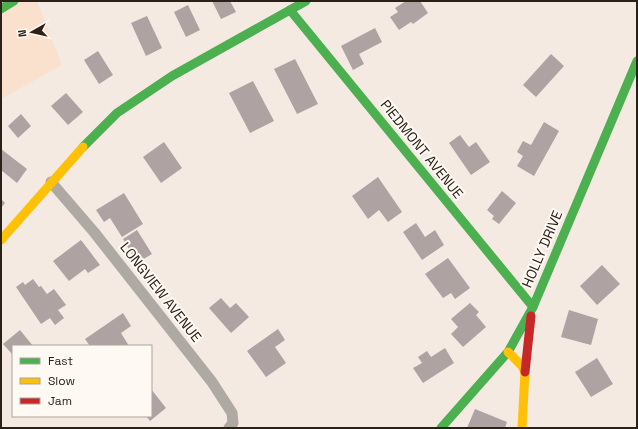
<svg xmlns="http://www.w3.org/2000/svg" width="638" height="429" viewBox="0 0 638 429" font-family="'Space Grotesk',sans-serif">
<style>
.built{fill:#f9e1ce}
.building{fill:#aea2a3}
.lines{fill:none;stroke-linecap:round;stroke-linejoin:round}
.street{stroke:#afa9a4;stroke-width:11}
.fast{stroke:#4caf50;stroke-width:9}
.slow{stroke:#ffc107;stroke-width:9}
.jam{stroke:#c62828;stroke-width:9}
.labels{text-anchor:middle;stroke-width:4;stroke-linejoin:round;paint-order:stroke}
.street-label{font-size:14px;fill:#2c2119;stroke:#fff9f4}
</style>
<rect width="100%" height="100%" fill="#f4eae2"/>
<!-- built -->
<path class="built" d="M1,1H37L62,65L1,99Z"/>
<!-- building -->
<g class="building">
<path d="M212,1H230L236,12L221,19Z"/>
<path d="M406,1H420L428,13L413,24L411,22L399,30L390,17L398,12L395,8Z"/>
<path d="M188,5L200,30L186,37L174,12Z"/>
<path d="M147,16L162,48L146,56L131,23Z"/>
<path d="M375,28L382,42L359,54L364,64L353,70L341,46Z"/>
<path d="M98,51L113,75L99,84L84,60Z"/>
<path d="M551,54L564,66L536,97L523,85Z"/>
<path d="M295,59L318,104L297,114L274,69Z"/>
<path d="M253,81L274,121L250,133L229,93Z"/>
<path d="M66,93L83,112L68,125L51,106Z"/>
<path d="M21,114L31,126L18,138L8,126Z"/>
<path d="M544,122L559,131L534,176L517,166L523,156L517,152L523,141L531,145Z"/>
<path d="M460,135L469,147L476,142L490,162L471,175L449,143Z"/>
<path d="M164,142L182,168L161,183L143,157Z"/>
<path d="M1,149L27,169L17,183L1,170Z"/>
<path d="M378,177L402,212L388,222L379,210L368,219L352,196Z"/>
<path d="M502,191L516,203L499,224L492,219L494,216L487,210Z"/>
<path d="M124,193L143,224L122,237L110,218L104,222L96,210Z"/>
<path d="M1,199L5,203L1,208Z"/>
<path d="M416,223L425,237L435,230L444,245L422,260L403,232Z"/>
<path d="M137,230L152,254L137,263L123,239Z"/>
<path d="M81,240L100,265L88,273L85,269L69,281L53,261Z"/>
<path d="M448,258L470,288L455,299L451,293L443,298L425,274Z"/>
<path d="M602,265L620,284L597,305L580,286Z"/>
<path d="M33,279L39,287L41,286L47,294L54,289L66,305L58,310L64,318L55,325L50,318L41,324L16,287L23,282L25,285Z"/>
<path d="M221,298L230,308L236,303L249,317L231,333L209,308Z"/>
<path d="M470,303L479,312L476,315L486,327L463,347L451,334L458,327L451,319Z"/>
<path d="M569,310L598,319L591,345L561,337Z"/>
<path d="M123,313L131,326L121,333L129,346H90L85,339Z"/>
<path d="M278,329L285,340L275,347L286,363L266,377L247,351Z"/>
<path d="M20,330L33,346H13V355L3,344Z"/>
<path d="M445,348L454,363L423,383L413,368L422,363L418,357L427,351L431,357Z"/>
<path d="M597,358L613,384L591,397L575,372Z"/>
<path d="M151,389L166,408L150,421L146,416H151Z"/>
<path d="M475,409L507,422L505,428H467Z"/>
</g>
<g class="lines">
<!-- street -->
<path class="street" d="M51,182L94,232L212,382L232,413L233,423L229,428"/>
<!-- fast -->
<g class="fast">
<path d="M1,9L14,1"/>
<path d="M290,10L533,307"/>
<path d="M83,147L117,113L172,76L306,1"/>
<path d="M441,428L508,352L533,307L637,61"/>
</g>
<!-- slow -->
<g class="slow">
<path d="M1,240L83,147"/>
<path d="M508,352L522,366L525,372L522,428"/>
</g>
<!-- jam -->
<path class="jam" d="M525,372L531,316"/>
</g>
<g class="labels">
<!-- street labels -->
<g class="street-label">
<text transform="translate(422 149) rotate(51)" y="5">PIEDMONT AVENUE</text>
<text transform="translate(542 249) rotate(-67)" y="5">HOLLY DRIVE</text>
<text transform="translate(161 292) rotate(52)" y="5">LONGVIEW AVENUE</text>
</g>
</g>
<!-- border -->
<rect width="638" height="429" fill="none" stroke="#2c2119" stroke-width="4"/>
<!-- legend -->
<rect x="12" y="345" width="140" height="72" fill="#fff9f4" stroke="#aba39c"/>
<rect x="20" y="358" width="20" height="6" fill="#4caf50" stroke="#aba39c"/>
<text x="48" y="365" font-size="12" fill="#2c2119">Fast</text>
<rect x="20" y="378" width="20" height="6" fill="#ffc107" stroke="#aba39c"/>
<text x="48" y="385" font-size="12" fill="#2c2119">Slow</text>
<rect x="20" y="398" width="20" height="6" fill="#c62828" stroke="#aba39c"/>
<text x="48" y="405" font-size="12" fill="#2c2119">Jam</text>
<!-- north arrow -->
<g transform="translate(32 32) rotate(262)" stroke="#fff9f4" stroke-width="3" paint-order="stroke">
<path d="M0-3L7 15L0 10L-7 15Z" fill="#2c2119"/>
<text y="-6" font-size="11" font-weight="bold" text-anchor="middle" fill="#2c2119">N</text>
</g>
</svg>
